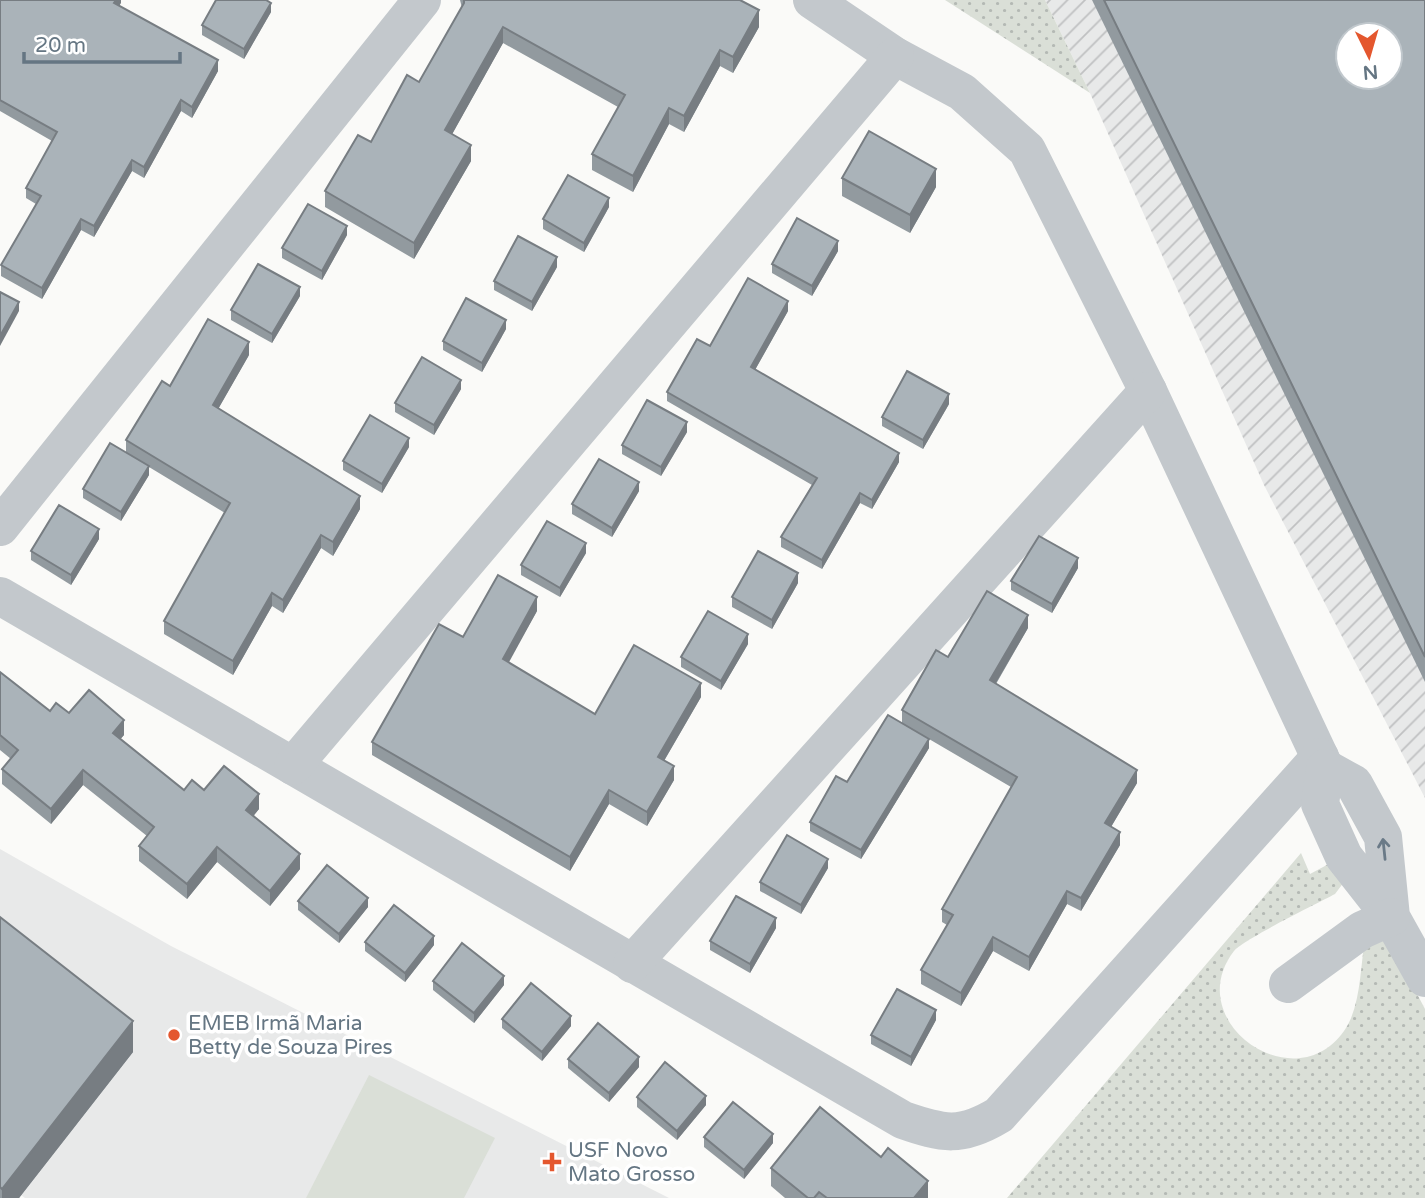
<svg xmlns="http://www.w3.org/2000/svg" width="1425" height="1198" viewBox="0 0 1425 1198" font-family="'Varela Round',sans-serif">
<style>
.built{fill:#e8e9e9}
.industrial{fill:url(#industrial-furrows);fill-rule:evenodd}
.grass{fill:url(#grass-dots)}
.pitch{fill:#dadfd7}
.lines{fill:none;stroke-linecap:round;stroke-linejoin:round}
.minor{stroke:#c3c8cc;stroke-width:38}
.wall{fill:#929a9f}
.shaded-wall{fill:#777d82}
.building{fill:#aab3b9;stroke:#777d82;stroke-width:2;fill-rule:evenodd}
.oneway{stroke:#6a7a87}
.poi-dot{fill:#e4572e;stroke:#fff;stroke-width:2.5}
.labels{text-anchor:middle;stroke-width:7;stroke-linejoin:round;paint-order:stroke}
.poi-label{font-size:21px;fill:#657683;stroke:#fff;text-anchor:start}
</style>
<defs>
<pattern id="industrial-furrows" width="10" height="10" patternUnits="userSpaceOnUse" patternTransform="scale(1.75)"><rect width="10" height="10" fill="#e8e9e9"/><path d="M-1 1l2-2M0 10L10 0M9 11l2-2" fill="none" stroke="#c0c1c2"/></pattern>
<pattern id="grass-dots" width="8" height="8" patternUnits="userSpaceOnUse" patternTransform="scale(1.75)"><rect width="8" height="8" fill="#dadfd7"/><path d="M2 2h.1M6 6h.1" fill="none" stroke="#b4b9b4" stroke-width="1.8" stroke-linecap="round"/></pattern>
</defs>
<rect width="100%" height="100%" fill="#fafaf8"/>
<!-- built -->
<path class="built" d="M0,849L171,946L669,1198H25L0,1180Z"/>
<!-- industrial -->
<path class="industrial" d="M1045,0H1425V798L1264,485L1090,93ZM1348,35H1390V77H1348Z"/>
<!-- grass -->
<g class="grass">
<path d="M945,0H1045L1090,93Z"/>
<path d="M1301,853L1310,874L1338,859L1344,882L1335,894C1318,903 1242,940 1234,951C1180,1021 1294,1102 1344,1031C1361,1007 1360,968 1365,939H1388L1425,1009V1198H1007Z"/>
</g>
<!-- pitch -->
<path class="pitch" d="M369,1075L495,1138L464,1198H306Z"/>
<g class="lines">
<!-- minor -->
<g class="minor">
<path d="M812,0L895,56L962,92L1027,150L1148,391L1325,768"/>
<path d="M0,527L422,0"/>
<path d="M0,596L903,1120C943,1134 961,1138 999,1115L1320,757"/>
<path d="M293,766L895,56"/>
<path d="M1391,917L1383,837L1354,784L1325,768L1320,804L1344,857L1391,917L1425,978"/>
<path d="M632,964L1148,391"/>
<path d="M1288,984L1362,930L1391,917"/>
</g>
</g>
<!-- wall -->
<g class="wall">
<path d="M0,0H121L119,6L218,71L192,118L181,111L144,178L132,171L94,237L81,230L42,299L1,276V265L36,204L26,198V188L52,141L0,111Z"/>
<path d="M460,0H740L759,27L733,73L720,66L684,132L669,124L633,192L592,170V154L618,107L503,43L452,134L471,161L414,259L325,207V191L371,142L419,82L462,8Z"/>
<path d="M1092,0H1425V682Z"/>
<path d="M271,12L244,59L202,35V25Z"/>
<path d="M842,178L936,187L910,233L842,196Z"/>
<path d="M609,207L584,252L543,229V219Z"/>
<path d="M347,235L322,280L282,258V248Z"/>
<path d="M838,251L812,296L772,273V264Z"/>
<path d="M557,267L532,311L494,290V281Z"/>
<path d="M300,296L272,343L231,320V310Z"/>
<path d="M788,311L755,370L899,462L872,509L860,503L822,569L781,547V537L812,485L667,401V392L710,346Z"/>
<path d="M506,329L482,372L443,350V341Z"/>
<path d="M249,355L218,409L360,509L333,556L321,548L283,613L272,606L233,675L164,634V621L225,513L149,467V475L121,521L83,498V489L126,453V440L170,386Z"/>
<path d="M461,389L434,435L395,412V403Z"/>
<path d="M949,404L923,449L882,426V417Z"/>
<path d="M687,432L661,476L622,454V445Z"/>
<path d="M409,447L382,493L343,470V461Z"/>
<path d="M639,491L612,537L572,514V504Z"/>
<path d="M99,539L71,585L31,560V551Z"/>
<path d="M586,553L560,597L521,575V565Z"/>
<path d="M1078,568L1052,613L1011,590V581Z"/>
<path d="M798,583L772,629L732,607V597Z"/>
<path d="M537,611L508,662L595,714L701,697L664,761L674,780L647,826L609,804L570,871L372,755V742L463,637Z"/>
<path d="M1028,628L996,684L1137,783L1111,827L1120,845L1081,911L1067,904L1029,971L993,951L961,1006L921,984V970L947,925L942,922V909L1011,787L929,739V748L861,859L810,831V822L902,723V710L948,657Z"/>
<path d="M748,644L721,690L681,667V657Z"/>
<path d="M0,672L50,711L69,713L124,735L120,739L184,790H204L259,809L253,816L300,869L270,906L217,862L187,899L139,861V846L147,836L83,785L51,824L2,784V769L11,759L0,750Z"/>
<path d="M828,868L801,914L760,891V882Z"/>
<path d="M298,901L368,907L339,943L298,910Z"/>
<path d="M0,917L133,1052L19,1198H0Z"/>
<path d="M776,928L750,973L710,950V941Z"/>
<path d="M365,942L434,945L405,982L365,951Z"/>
<path d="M433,981L504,985L474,1023L433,990Z"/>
<path d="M502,1019L571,1026L542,1061L502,1028Z"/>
<path d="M936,1020L911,1066L871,1044V1035Z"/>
<path d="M568,1059L639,1067L609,1102L568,1068Z"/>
<path d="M637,1097L706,1105L677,1140L637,1107Z"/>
<path d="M704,1137L773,1143L744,1179L704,1147Z"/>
<path d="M771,1168L928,1198H785L771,1186Z"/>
</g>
<!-- shaded-wall -->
<g class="shaded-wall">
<path d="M116,0H121V3L114,14V3Z"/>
<path d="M271,3V12L244,59V49Z"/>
<path d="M759,10V27L733,73V57Z"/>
<path d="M503,27V43L445,147V130Z"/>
<path d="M720,50V66L684,132V116Z"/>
<path d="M218,60V71L192,118V107Z"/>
<path d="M181,100V111L144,178V167Z"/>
<path d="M669,108V124L633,192V176Z"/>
<path d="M471,145V161L414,259V243Z"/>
<path d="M132,160V171L94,237V226Z"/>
<path d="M936,169V187L910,233V215Z"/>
<path d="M609,198V207L584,252V243Z"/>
<path d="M81,219V230L42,299V288Z"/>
<path d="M347,226V235L322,280V271Z"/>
<path d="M838,241V251L812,296V286Z"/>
<path d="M557,257V267L532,311V302Z"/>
<path d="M300,287V296L272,343V334Z"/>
<path d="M788,301V311L751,377V367Z"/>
<path d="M19,302V311L0,346V336Z"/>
<path d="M506,320V329L482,372V363Z"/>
<path d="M249,342V355L213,418V405Z"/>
<path d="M461,380V389L434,435V425Z"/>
<path d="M949,394V404L923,449V440Z"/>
<path d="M687,422V432L661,476V467Z"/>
<path d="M409,438V447L382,493V484Z"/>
<path d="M899,453V462L872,509V500Z"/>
<path d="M149,466V475L121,521V512Z"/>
<path d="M639,482V491L612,537V528Z"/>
<path d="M860,493V503L822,569V560Z"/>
<path d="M360,496V509L333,556V542Z"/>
<path d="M99,529V539L71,585V575Z"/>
<path d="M321,535V548L283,613V600Z"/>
<path d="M586,543V553L560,597V588Z"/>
<path d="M1078,558V568L1052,613V604Z"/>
<path d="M798,573V583L772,629V620Z"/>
<path d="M272,593V606L233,675V661Z"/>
<path d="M537,597V611L503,673V659Z"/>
<path d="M1028,615V628L990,693V680Z"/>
<path d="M748,634V644L721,690V681Z"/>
<path d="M701,683V697L658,771V757Z"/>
<path d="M124,720V735L113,748V733Z"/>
<path d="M929,739V748L861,859V850Z"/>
<path d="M674,766V780L647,826V812Z"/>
<path d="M83,770V785L51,824V809Z"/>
<path d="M1137,770V783L1105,837V823Z"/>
<path d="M609,790V804L570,871V857Z"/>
<path d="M259,794V809L246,825V810Z"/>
<path d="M1120,832V845L1081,911V898Z"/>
<path d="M217,847V862L187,899V884Z"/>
<path d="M300,854V869L270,906V891Z"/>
<path d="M828,859V868L801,914V905Z"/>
<path d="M1067,891V904L1029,971V957Z"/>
<path d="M368,898V907L339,943V934Z"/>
<path d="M776,918V928L750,973V964Z"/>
<path d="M434,936V945L405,982V973Z"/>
<path d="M993,937V951L961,1006V993Z"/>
<path d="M504,976V985L474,1023V1013Z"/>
<path d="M936,1010V1020L911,1066V1057Z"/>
<path d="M571,1016V1026L542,1061V1052Z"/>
<path d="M133,1021V1052L19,1198H2V1189Z"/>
<path d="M639,1057V1067L609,1102V1093Z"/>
<path d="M706,1096V1105L677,1140V1131Z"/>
<path d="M773,1134V1143L744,1179V1170Z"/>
<path d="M928,1181V1198H914Z"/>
</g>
<!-- building -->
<g class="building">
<path d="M0,0H116L114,3L218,60L192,107L181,100L144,167L132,160L94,226L81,219L42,288L1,265L41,196L26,188L57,132L0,100Z"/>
<path d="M216,0H266L271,3L244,49L202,25Z"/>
<path d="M464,0H740L759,10L733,57L720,50L684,116L669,108L633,176L592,154L625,95L503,27L445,130L471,145L414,243L325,191L358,135L371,142L407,75L419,82L464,3Z"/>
<path d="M1104,0H1425V657ZM1348,35H1390V77H1348Z"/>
<path d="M869,131L936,169L910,215L842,178Z"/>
<path d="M568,175L609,198L584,243L543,219Z"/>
<path d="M308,204L347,226L322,271L282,248Z"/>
<path d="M797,218L838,241L812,286L772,264Z"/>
<path d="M518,236L557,257L532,302L494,281Z"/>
<path d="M258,264L300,287L272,334L231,310Z"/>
<path d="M748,278L788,301L751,367L899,453L872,500L860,493L822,560L781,537L817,478L667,392L697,339L710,346Z"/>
<path d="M0,292L19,302L0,336Z"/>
<path d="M466,298L506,320L482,363L443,341Z"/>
<path d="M208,319L249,342L213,405L360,496L333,542L321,535L283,600L272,593L233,661L164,621L230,503L126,440L162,381L170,386Z"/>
<path d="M422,357L461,380L434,425L395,403Z"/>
<path d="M907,371L949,394L923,440L882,417Z"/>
<path d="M647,400L687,422L661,467L622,445Z"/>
<path d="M370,415L409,438L382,484L343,461Z"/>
<path d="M110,443L149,466L121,512L83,489Z"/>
<path d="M599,459L639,482L612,528L572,504Z"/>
<path d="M59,505L99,529L71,575L31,551Z"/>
<path d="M547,521L586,543L560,588L521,565Z"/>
<path d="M1039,536L1078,558L1052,604L1011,581Z"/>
<path d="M758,551L798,573L772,620L732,597Z"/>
<path d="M498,575L537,597L503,659L595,714L634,645L701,683L658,757L674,766L647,812L609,790L570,857L372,742L439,624L463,637Z"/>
<path d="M987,591L1028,615L990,680L1137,770L1105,823L1120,832L1081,898L1067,891L1029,957L993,937L961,993L921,970L953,915L942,909L1017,777L902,710L936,650L948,657Z"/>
<path d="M708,611L748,634L721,681L681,657Z"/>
<path d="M0,672L50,711L56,703L69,713L89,690L124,720L113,733L184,790L192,780L204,790L224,766L259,794L246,810L300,854L270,891L217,847L187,884L139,846L154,827L83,770L51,809L2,769L18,750L0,735Z"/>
<path d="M888,715L929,739L861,850L810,822L836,776L847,782Z"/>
<path d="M787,835L828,859L801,905L760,882Z"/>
<path d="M327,865L368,898L339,934L298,901Z"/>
<path d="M736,896L776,918L750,964L710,941Z"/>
<path d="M394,905L434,936L405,973L365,942Z"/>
<path d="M0,917L133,1021L2,1189L0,1187Z"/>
<path d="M462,943L504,976L474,1013L433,981Z"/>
<path d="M531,983L571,1016L542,1052L502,1019Z"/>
<path d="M897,989L936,1010L911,1057L871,1035Z"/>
<path d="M598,1023L639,1057L609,1093L568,1059Z"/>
<path d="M665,1062L706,1096L677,1131L637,1097Z"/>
<path d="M733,1102L773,1134L744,1170L704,1137Z"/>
<path d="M820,1107L881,1157L888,1148L928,1181L914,1198H827L819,1192L814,1198H808L771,1168Z"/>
</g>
<!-- one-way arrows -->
<defs><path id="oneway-shaft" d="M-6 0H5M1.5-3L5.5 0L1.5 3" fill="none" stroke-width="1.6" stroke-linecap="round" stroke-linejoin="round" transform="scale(1.75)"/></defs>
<use class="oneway" href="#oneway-shaft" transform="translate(1384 849) rotate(-96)"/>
<!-- markers -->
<g class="poi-dot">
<circle cx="174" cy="1035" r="7"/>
<path d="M548.5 1151.5h7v7h7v7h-7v7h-7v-7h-7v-7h7z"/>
</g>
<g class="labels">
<!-- poi labels -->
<g class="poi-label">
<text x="188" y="1030">EMEB Irmã Maria<tspan x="188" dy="24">Betty de Souza Pires</tspan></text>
<text x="568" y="1157">USF Novo<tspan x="568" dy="24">Mato Grosso</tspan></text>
</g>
</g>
<!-- north arrow -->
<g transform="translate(1369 56) rotate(175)"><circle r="33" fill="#ffffff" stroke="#c1c8cd" stroke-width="2"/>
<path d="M0-5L12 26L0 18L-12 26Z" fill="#e4572e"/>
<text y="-10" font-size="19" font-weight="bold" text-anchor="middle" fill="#657683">N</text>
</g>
<!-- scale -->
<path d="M24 52v10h156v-10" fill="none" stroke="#657683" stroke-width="3.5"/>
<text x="35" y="52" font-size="21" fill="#657683" stroke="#ffffff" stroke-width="5" paint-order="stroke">20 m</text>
</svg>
